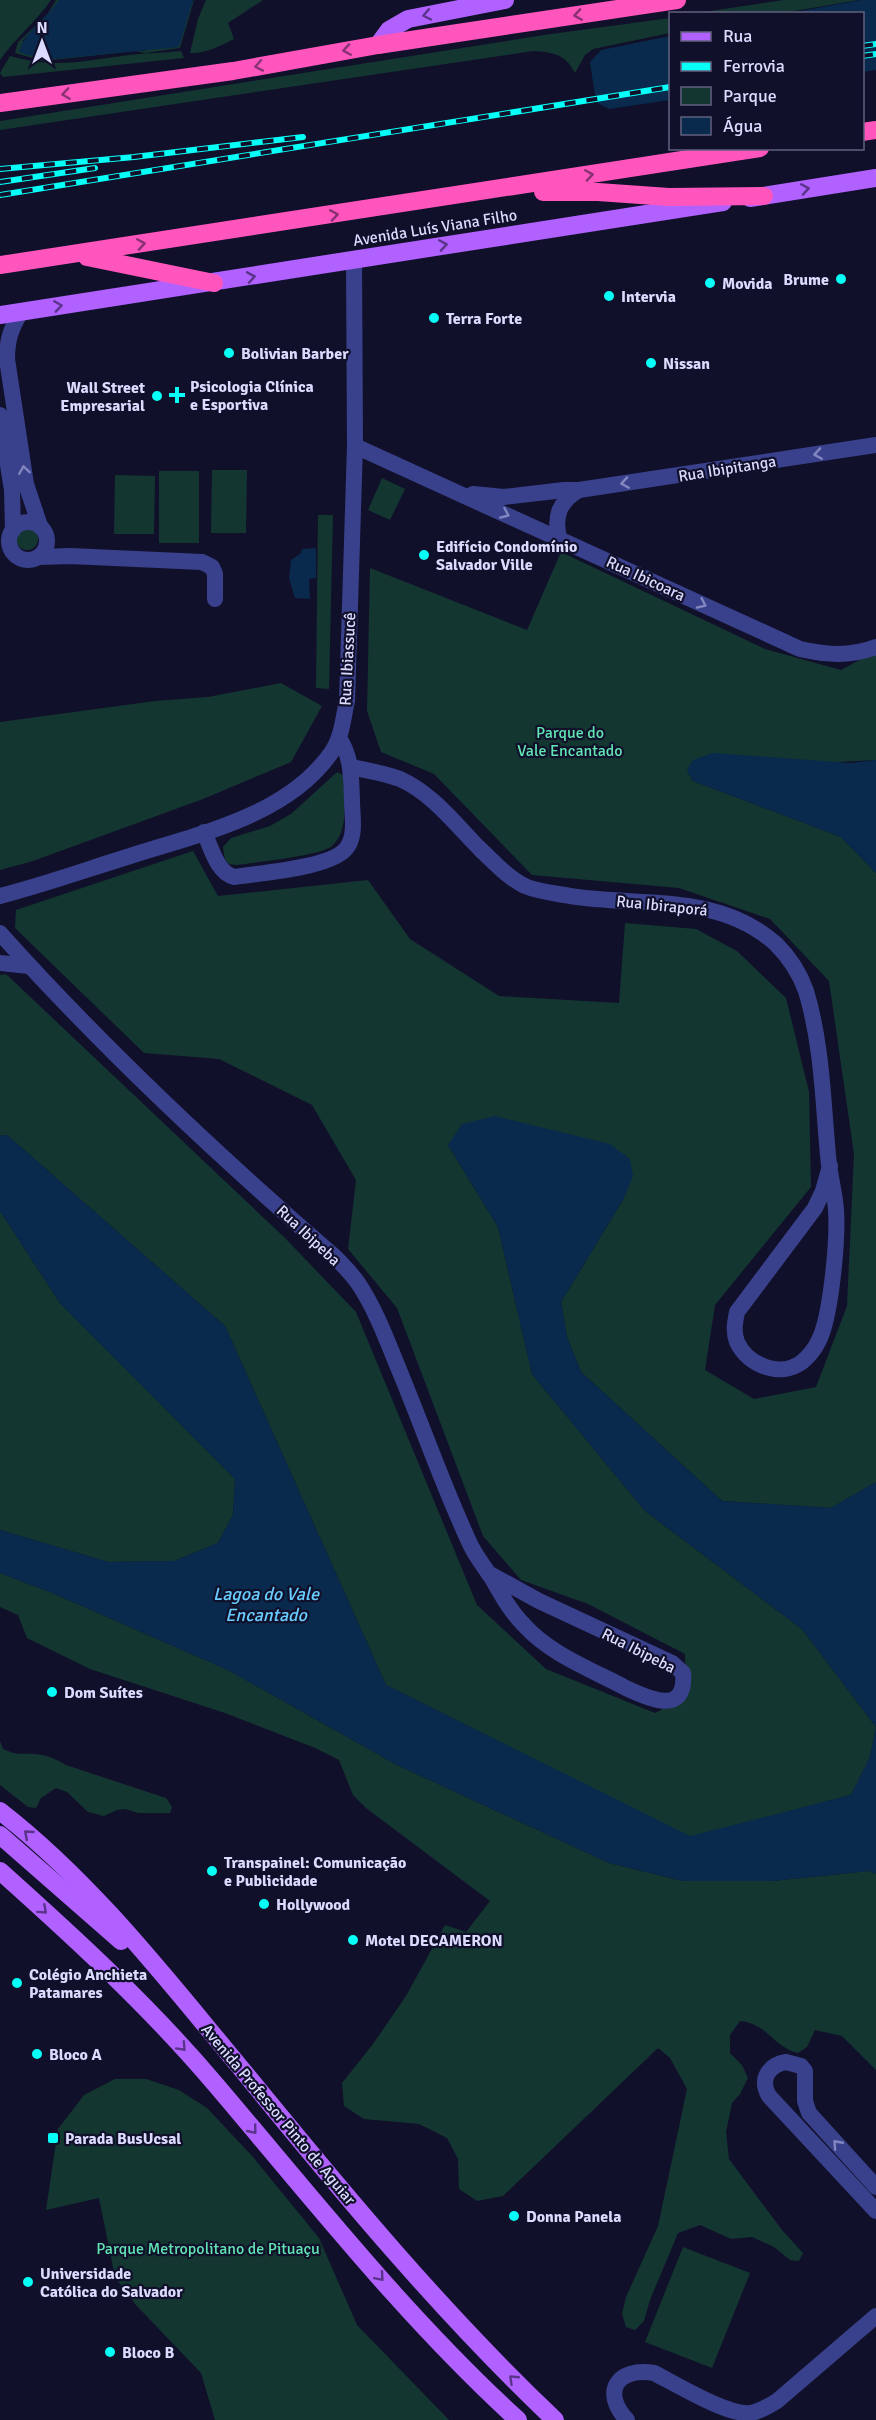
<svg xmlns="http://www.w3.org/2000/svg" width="876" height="2420" viewBox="0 0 876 2420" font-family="Signika,sans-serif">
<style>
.green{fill:#133630}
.water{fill:#092a4c}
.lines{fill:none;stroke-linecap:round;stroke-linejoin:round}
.minor{stroke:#3a418c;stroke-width:16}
.major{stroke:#b061ff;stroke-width:18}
.highway{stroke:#ff55bd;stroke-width:18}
.rail-casing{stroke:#06fff7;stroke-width:6}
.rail{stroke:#11102b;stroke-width:4;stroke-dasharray:11;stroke-linecap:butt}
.oneway{stroke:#59348a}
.oneway2{stroke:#883274}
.oneway3{stroke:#8286c0}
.poi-dot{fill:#06fff7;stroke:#11102b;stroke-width:2}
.labels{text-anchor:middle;stroke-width:4.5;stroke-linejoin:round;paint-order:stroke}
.street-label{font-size:16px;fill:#dadbff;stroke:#11102b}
.poi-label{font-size:16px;font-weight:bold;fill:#dadbff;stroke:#11102b;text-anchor:start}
.park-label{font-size:16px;fill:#61e5b3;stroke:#11102b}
.water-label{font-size:18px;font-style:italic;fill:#68cdff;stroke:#11102b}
</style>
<rect width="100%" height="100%" fill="#11102b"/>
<!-- green -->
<g class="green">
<path d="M0,0H51C36,22 15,38 0,60Z"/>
<path d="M56,0H59L49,15L22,41L145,51L194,0L180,48L145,53L136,51L43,61L15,53L18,42L47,15Z"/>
<path d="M206,0H263L228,23L234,39C220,46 206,54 190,53L198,19Z"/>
<path d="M784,0H859L783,13H697Z"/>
<path d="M670,18V33L593,49L585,55L575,73C566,54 552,52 533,51L0,130V121L544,35Z"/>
<path d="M181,51L184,58L3,77L0,73L10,56C56,69 83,61 129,55C146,53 164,53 181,51Z"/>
<path d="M212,470H247L246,533H211Z"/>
<rect x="159" y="471" width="40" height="72"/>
<path d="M115,475L155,476L154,534H114Z"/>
<path d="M382,478L405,489L390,520L368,510Z"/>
<path d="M318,515H333L329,689L316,688Z"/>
<circle cx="27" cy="539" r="11"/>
<path d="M561,552L765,649L841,670L876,651V760L687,770L693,781L841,837L876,873V1482L831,1508L722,1501L581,1372L567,1337L561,1302L624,1198L448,1145L498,1227L532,1374L645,1511L802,1629L876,1727L870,1757L851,1795L690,1837L386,1685L225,1326L7,1135L0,1136V975L6,974L285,1238L356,1312L477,1605L546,1669L655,1713L686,1697L685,1654L588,1604L521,1580L483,1536L397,1308L348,1249L356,1180L312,1105L219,1059L144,1053L15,928L16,910L193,851L218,896L368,880L410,939L499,996L619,1003L625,923L696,929L737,951L786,998L809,1092L811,1187L715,1305L705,1370L754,1399L816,1387L847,1306L854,1154L829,981L770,919L679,888L532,875L434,774L381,752L367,711L370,568L527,630Z"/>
<path d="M281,683L322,706L291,762L203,799L33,861L0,870V722L155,701L208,697Z"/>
<path d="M337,772L343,775C344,796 350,830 332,846C320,856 256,862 237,865L229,864L225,860L223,847L231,838L270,826L291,814Z"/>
<path d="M0,1211L60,1303L235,1479L233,1515L218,1543L174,1561L108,1562L0,1530Z"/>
<path d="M0,1573L50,1592L228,1670L397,1765L609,1863L683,1881H772L869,1871L876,1874V2070L842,2036L815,2030L807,2047L798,2053C773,2047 768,2024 740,2021L730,2035V2053L742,2065L748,2078L740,2094L732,2103L726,2132L729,2159L782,2230L803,2253L799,2261L790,2260L774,2247L752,2237L731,2239L700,2225L678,2233L650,2300L644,2321L635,2330L626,2327L622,2314L626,2297L658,2226L687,2089L670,2058L658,2048L503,2196L477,2201L459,2189L458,2159L447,2138L419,2124L364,2119L344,2106L342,2083L373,2044L406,1996L445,1925L466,1932L490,1901L366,1808L353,1795L339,1760L315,1748L225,1713L90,1669L27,1638L18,1615L0,1607Z"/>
<path d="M0,1741L3,1749C19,1756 18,1753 33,1754C45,1754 56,1759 66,1765L166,1798L172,1807L170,1813H138L126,1809L117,1810L104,1816L88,1812L67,1792L56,1788L41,1798L36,1808L28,1807L0,1785Z"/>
<path d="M115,2079H146L179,2090L207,2108L253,2157L319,2238L357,2325L449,2420H215L201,2373L135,2304L115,2277L99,2198L46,2210L58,2129L84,2095Z"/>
<path d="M683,2247L750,2273L712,2368L645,2342Z"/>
</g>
<!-- water -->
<g class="water">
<path d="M59,0H193L179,47L46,60L19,52C24,32 47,18 59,0Z"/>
<path d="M861,0H876V70L863,72L862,14L790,13Z"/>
<path d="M670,36V100L609,109L596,102L590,62L601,50Z"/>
<path d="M316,548V578L309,579L310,599L295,598L289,578L291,560L301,553L302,549Z"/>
<path d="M713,753L850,763L876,760V873L841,837L693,781L687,770L693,760Z"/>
<path d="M495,1116L610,1144L630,1159L633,1176L624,1198L561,1302L567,1337L581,1372L722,1501L831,1508L876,1482V1874L869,1871L772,1881H683L609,1863L397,1765L228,1670L50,1592L0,1573V1530L108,1562L174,1561L218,1543L233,1515L235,1479L60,1303L0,1211V1136L7,1135L225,1326L386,1685L690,1836L851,1795L870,1757L876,1727L802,1629L645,1511L532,1374L498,1227L448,1145L462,1124Z"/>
</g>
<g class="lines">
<!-- minor -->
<g class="minor">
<path d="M21,312C11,328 7,340 7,359L26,484L40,526"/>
<path d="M0,415L12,490L13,530"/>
<path d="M355,446L800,649C827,655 849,657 876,647"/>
<path d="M473,494L504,497L564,490H579L876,445"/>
<circle cx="28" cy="541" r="19"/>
<path d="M559,538C554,516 559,502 579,490"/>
<path d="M38,557L70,556L202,562L212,567L215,574V599"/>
<path d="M350,767C367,770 384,773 400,779C432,793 457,826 481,850C494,862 508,878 525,886C539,892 555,893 570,896C640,907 718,892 776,944C789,957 800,974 806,991C823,1047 823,1108 829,1165C831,1180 835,1195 836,1210C838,1239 831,1319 818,1342C814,1351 809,1356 802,1362C781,1378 748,1366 737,1342C733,1332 735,1322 737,1312L815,1208L823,1191L830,1166"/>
<path d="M204,832C211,847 217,873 234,877C259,873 336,868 348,846C356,833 352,815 352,800C351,778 352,757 339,738"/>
<path d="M0,896C43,885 85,870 127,857C197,834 286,817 331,753C342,738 343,718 347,701L355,446L354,259"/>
<path d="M0,933C103,1048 217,1155 334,1256C342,1264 351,1273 358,1283C377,1311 389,1346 402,1377C425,1433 445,1491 471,1546C477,1558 486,1569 493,1580C502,1596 511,1612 524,1625C550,1654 590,1669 624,1687C645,1697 687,1718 683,1673L672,1663L539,1601L488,1573"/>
<path d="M0,963L29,966"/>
<path d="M876,2187L809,2113L805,2101V2071L801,2066L786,2062C769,2065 759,2079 769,2096L876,2211"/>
<path d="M627,2420C601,2392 617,2367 654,2373C676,2384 728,2416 751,2413C761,2411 769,2406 777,2401L876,2316"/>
</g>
<!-- major -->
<g class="major">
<path d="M378,45L389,30L408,19L505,0"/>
<path d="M750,198L876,178"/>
<path d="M0,315L723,202"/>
<path d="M0,1811C94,1884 168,1981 244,2072C342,2192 442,2313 555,2420"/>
<path d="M0,1835L121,1941"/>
<path d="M0,1871C76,1939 150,2007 216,2085C313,2199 407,2319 518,2420"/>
</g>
<!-- highway -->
<g class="highway">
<path d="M0,103L233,71L378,45L677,0"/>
<path d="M862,132L876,130"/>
<path d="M543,192H598L669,197L764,196"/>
<path d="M87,257L214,283"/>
<path d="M0,265L760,148"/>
</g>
<!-- rail casing -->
<g class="rail-casing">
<g id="rail">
<path d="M862,46L876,44"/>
<path d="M862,56L876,54"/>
<path d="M0,169L134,157L303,137"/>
<path d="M0,182L95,168"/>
<path d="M0,195L670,87"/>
</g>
</g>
<!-- rail -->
<use href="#rail" class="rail"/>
</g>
<!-- one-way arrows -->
<defs><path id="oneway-chevron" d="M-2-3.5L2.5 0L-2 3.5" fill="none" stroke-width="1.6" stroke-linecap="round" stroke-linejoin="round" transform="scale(1.5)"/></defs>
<g class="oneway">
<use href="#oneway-chevron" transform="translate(427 15) rotate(168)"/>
<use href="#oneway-chevron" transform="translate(805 189) rotate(-9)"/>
<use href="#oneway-chevron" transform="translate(443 245) rotate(-9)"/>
<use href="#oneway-chevron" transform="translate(251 277) rotate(-10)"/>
<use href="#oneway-chevron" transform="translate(58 306) rotate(-8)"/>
<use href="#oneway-chevron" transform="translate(28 1834) rotate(-139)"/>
<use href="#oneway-chevron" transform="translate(43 1910) rotate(42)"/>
<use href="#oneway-chevron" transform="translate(182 2047) rotate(47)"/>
<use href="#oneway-chevron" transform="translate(253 2130) rotate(51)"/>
<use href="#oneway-chevron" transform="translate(380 2277) rotate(49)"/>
<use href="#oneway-chevron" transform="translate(513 2379) rotate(-136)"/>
</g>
<g class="oneway2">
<use href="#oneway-chevron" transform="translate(578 15) rotate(171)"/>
<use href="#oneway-chevron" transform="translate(347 50) rotate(171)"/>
<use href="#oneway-chevron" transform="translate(259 66) rotate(169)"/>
<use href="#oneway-chevron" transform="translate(66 94) rotate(172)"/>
<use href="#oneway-chevron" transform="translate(589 175) rotate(-9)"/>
<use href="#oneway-chevron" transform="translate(334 215) rotate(-9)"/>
<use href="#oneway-chevron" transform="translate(141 244) rotate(-9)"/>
</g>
<g class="oneway3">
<use href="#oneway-chevron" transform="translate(818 454) rotate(171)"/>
<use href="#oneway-chevron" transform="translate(24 470) rotate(-99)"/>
<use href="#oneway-chevron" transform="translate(625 483) rotate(171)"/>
<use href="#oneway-chevron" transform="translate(505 514) rotate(24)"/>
<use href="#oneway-chevron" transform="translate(702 604) rotate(25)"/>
<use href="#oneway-chevron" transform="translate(837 2144) rotate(-132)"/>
</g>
<!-- markers -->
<g class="poi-dot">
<circle cx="841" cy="279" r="6"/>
<circle cx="710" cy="283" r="6"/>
<circle cx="609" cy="296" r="6"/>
<circle cx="434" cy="318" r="6"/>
<circle cx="229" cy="353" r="6"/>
<circle cx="651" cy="363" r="6"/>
<path d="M174 386h6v6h6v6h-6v6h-6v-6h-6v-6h6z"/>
<circle cx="157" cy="396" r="6"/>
<circle cx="424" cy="555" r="6"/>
<circle cx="52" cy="1692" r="6"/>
<circle cx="212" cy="1871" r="6"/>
<circle cx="264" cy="1904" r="6"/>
<circle cx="353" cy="1940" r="6"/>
<circle cx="17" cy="1983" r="6"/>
<circle cx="37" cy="2054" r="6"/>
<rect x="47" y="2132" width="12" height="12" rx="3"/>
<circle cx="514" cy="2216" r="6"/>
<circle cx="28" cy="2282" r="6"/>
<circle cx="110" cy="2352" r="6"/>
</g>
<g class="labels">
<!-- street labels -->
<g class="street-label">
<text transform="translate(435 227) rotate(-9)" y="6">Avenida Luís Viana Filho</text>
<text transform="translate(727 468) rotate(-9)" y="6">Rua Ibipitanga</text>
<text transform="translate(646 578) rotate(25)" y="6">Rua Ibicoara</text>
<text transform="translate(347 659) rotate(-87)" y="6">Rua Ibiassucê</text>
<text transform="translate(662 905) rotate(6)" y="6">Rua Ibiraporá</text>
<text transform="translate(309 1235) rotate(43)" y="6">Rua Ibipeba</text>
<text transform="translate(639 1650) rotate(27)" y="6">Rua Ibipeba</text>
<text transform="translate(279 2114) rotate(50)" y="6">Avenida Professor Pinto de Aguiar</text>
</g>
<!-- poi labels -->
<g class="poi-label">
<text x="829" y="285" text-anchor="end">Brume</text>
<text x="722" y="289">Movida</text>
<text x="621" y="302">Intervia</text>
<text x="446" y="324">Terra Forte</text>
<text x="241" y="359">Bolivian Barber</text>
<text x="663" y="369">Nissan</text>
<text x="190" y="392">Psicologia Clínica<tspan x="190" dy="18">e Esportiva</tspan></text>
<text x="145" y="393" text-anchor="end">Wall Street<tspan x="145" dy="18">Empresarial</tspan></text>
<text x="436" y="552">Edifício Condomínio<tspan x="436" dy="18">Salvador Ville</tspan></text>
<text x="64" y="1698">Dom Suítes</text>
<text x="224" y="1868">Transpainel: Comunicação<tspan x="224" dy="18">e Publicidade</tspan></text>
<text x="276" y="1910">Hollywood</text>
<text x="365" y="1946">Motel DECAMERON</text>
<text x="29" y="1980">Colégio Anchieta<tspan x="29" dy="18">Patamares</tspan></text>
<text x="49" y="2060">Bloco A</text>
<text x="65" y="2144">Parada BusUcsal</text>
<text x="526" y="2222">Donna Panela</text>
<text x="40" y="2279">Universidade<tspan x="40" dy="18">Católica do Salvador</tspan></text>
<text x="122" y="2358">Bloco B</text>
</g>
<!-- park labels -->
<g class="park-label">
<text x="570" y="738">Parque do<tspan x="570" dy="18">Vale Encantado</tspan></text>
<text x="208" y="2254">Parque Metropolitano de Pituaçu</text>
</g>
<!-- water labels -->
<g class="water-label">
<text x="266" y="1600">Lagoa do Vale<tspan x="266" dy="21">Encantado</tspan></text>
</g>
</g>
<!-- legend -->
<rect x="669" y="12" width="195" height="138" fill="#11102b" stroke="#616180" stroke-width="1.5"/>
<rect x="681" y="32" width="30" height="9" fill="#b061ff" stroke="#616180" stroke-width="1.5"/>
<text x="723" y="42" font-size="18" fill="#dadbff">Rua</text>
<rect x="681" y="62" width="30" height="9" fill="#06fff7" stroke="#616180" stroke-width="1.5"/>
<text x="723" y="72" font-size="18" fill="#dadbff">Ferrovia</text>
<rect x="681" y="87" width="30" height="18" fill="#133630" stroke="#616180" stroke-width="1.5"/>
<text x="723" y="102" font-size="18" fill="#dadbff">Parque</text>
<rect x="681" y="117" width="30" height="18" fill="#092a4c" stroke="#616180" stroke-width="1.5"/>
<text x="723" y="132" font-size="18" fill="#dadbff">Água</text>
<!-- north arrow -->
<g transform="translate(42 42)" stroke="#11102b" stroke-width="4.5" paint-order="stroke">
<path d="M0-4.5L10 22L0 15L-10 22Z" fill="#dadbff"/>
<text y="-9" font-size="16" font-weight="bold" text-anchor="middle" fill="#dadbff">N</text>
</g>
</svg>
